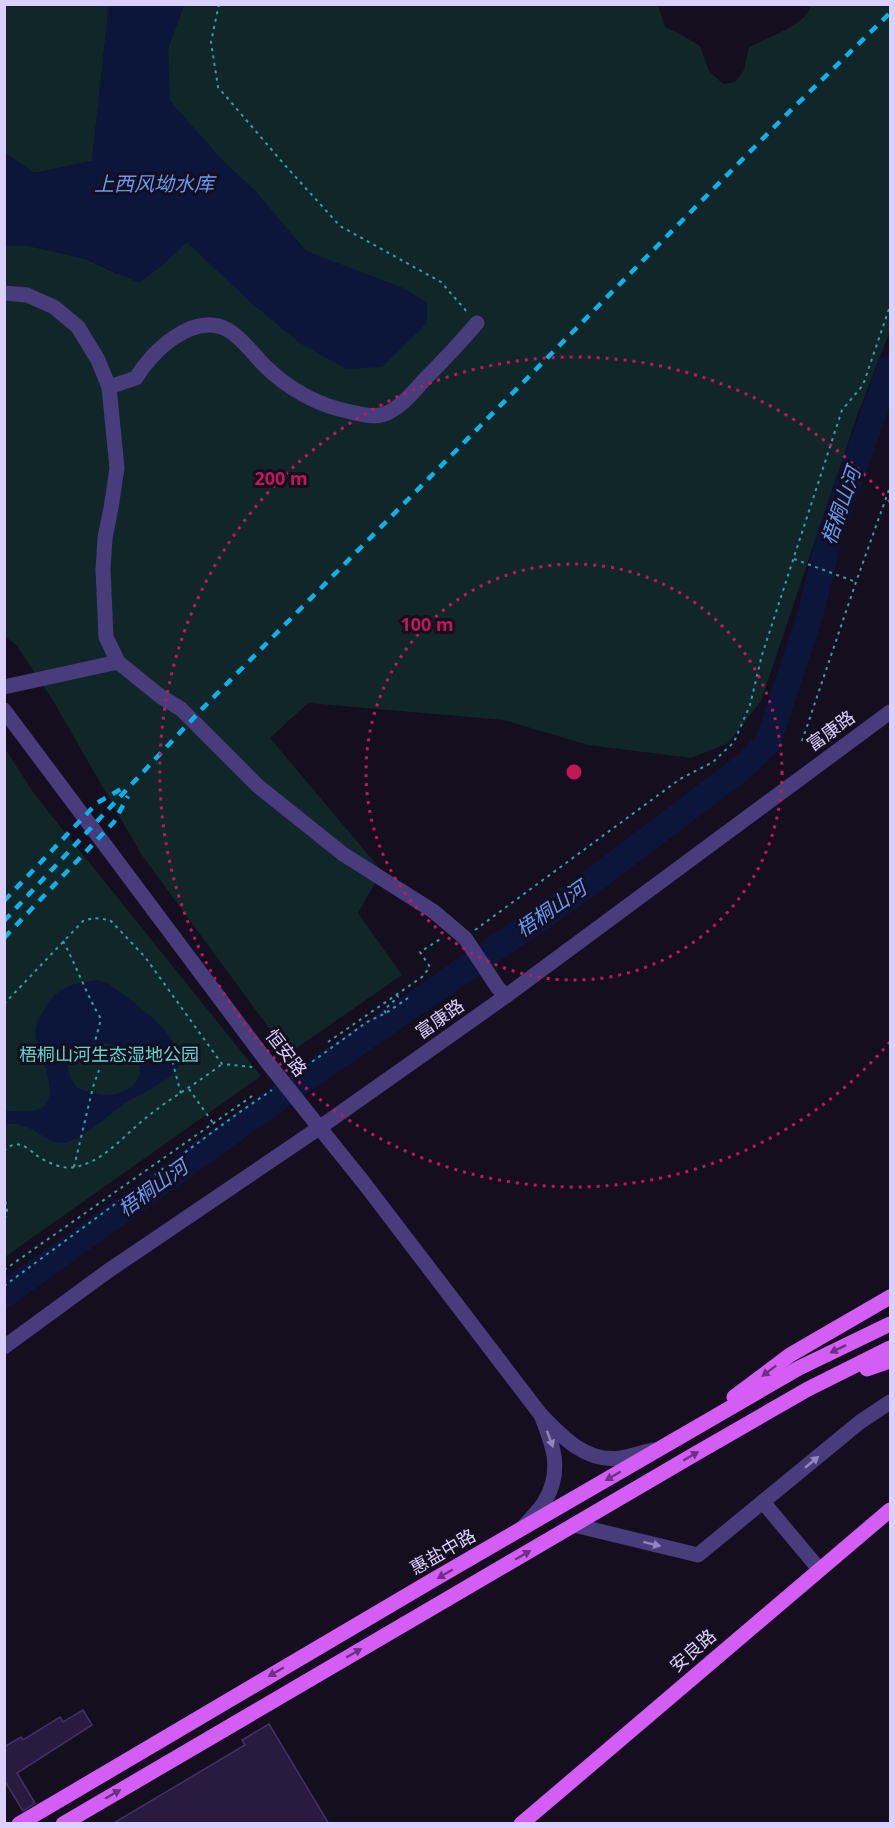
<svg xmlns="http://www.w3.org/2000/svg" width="895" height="1828" viewBox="0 0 895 1828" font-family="'Noto Sans','Noto Sans SC',sans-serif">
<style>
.green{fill:#112629}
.water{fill:#0c163a;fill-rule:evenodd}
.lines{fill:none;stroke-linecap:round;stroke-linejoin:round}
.river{stroke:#0c163a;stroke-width:26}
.building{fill:#281b3f;stroke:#442f6a;stroke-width:1.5}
.path{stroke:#359faa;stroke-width:2;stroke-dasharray:3 4.5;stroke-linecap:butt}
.minor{stroke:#483c7c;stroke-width:15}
.major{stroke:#d45df5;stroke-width:15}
.rail{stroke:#0eb1e9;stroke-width:4.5;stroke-dasharray:9 8;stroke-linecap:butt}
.minor-bridge{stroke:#483c7c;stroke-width:15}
.oneway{fill:#6a327f}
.oneway2{fill:#9286bc}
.ring{fill:none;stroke:#c2185b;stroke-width:3;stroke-dasharray:3 6}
.labels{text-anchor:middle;stroke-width:6;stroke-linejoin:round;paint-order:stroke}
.street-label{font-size:18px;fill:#dbcffc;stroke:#140e1f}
.park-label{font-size:18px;fill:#60d7cc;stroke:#140e1f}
.water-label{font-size:20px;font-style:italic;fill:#649bf6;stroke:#140e1f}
.centre{fill:#c2185b;stroke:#140e1f;stroke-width:3}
.ring-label{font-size:18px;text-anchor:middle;font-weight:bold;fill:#c2185b;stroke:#140e1f;stroke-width:6;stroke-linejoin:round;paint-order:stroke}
</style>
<rect width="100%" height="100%" fill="#140e1f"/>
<!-- green -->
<g class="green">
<path d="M4,5H109L92,161L34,173L5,153Z"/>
<path d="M184,5H658L665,27L682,35L700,46L709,71L723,84L735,82L744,70L749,47C766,38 807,25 811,5H890V331L858,413L761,701L728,743L691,758L588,745L504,720L308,703L270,738L382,871L358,913L402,975L288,1054L141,854L55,704L17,646L5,636L4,246H29L86,259L117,274L159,268L187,242L252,303L300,343L352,270L306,251L255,191L221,159L169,101L168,48Z"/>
<path d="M4,747L35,795L261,1076L5,1257Z"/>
</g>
<!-- water -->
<g class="water">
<path d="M109,5H184L168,48L170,101L221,159L255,191L306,251L406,289L427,303V323L382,367L346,369L300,343L252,303L187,242L159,268L139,283L86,259L29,246H5V153L34,173L92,161Z"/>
<path d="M98,980L108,983C127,998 189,1038 178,1067C172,1081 138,1095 125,1103C112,1113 79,1141 64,1143C51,1144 39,1132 27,1127C20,1124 12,1123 5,1124V1111C14,1111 28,1113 37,1110C64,1101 40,1057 36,1039C34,1029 37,1021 42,1013C57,986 69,984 98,980ZM104,1043C168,1051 139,1117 76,1087C56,1054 73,1048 104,1043Z"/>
</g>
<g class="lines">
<!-- river -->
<path class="river" d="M4,1295L302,1081L579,891L748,763L768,742L811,612L830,534L890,368"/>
</g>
<!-- building -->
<g class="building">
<path d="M83,1710L92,1725L17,1773L35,1803L23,1811L4,1780V1747L21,1737L23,1740L60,1717L63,1722Z"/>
<path d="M269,1724L329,1824H112L245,1745L242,1740Z"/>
</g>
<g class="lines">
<!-- path -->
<g class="path">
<path d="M219,4L211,42L218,87L283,163L340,226L441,282L468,313"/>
<path d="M794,559L856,582"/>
<path d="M802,741L856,582L890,487"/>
<path d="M475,930L680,779L713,762L734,742L750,705L762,655L842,410L863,385L890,306"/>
<path d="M63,941C77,967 86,994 101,1019L93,1049L98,1060"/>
<path d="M4,1004L83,921L94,918L110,920L145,957L222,1064L252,1067"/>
<path d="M386,1013L384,1010L398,997L396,994"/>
<path d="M328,1042L422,977L430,967L420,952L442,938"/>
<path d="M110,1062L125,1057L171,1056L181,1094"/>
<path d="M294,1075L367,1022L386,1013L408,998"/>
<path d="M189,1089L213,1123"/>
<path d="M4,1151C8,1146 15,1143 21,1145C26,1146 32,1152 36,1155C46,1162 63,1170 75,1167C105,1161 124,1135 147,1117C170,1098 198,1083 222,1064"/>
<path d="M74,1167L93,1087L99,1070"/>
<path d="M4,1194L7,1210L4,1222"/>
<path d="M4,1270L255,1094"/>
<path d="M4,1286L237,1114L272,1090"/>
</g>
<!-- minor -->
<g class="minor">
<path d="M4,293L27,295L54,307L78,327L98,360L109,387L117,468L111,508L105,538L103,569L106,637L118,662L160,696L181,709L258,786L343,854L433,911L465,938L498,988L506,996"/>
<path d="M109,387L136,378C152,351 194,311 228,330C242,338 253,354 264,365C288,389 319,406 351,412C365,415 378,419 391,411C404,404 414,391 424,380C443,361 460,343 477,323"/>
<path d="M4,687L118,662"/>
<path d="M4,710L268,1063"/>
<path d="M319,1127L364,1183L541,1415"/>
<path d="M4,1347L108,1271L319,1128L506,996L890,712"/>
<path d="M763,1502L819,1569"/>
<path d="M574,1525L698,1555L860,1422L890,1402"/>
<path d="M524,1526C531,1518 540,1510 545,1501C563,1470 553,1445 541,1415C563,1438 587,1463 621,1458C632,1456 643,1452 654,1450"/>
</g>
<!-- major -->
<g class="major">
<path d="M867,1369L890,1361"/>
<path d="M734,1397L790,1355L890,1297"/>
<path d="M19,1824L433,1580L799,1368L890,1324"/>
<path d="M63,1824L695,1454L808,1389L890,1348"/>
<path d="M521,1824L890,1510"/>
</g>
<!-- rail -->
<g class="rail">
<path d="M4,901L97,803L123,788"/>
<path d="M4,921L202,709L787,114L890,13"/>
<path d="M4,938L114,822L128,796"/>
</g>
<!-- minor-bridge -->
<path class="minor-bridge" d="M268,1063L319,1127"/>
</g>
<!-- one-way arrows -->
<defs><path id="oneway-solid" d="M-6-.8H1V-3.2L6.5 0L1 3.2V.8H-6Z" transform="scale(1.5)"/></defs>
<g class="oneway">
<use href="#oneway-solid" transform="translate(838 1349) rotate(154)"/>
<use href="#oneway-solid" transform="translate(769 1371) rotate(143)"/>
<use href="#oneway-solid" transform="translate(691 1456) rotate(-30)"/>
<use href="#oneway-solid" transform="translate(613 1476) rotate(150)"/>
<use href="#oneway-solid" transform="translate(523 1555) rotate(-30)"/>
<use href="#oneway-solid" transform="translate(445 1574) rotate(150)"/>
<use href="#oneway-solid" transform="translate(354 1653) rotate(-30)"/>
<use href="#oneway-solid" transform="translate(276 1672) rotate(150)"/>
<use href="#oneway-solid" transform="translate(113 1794) rotate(-30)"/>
</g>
<g class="oneway2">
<use href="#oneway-solid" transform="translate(550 1439) rotate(70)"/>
<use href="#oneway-solid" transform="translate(812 1462) rotate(-40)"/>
<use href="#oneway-solid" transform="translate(652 1544) rotate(14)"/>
</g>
<!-- distance rings -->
<g class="ring">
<circle cx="574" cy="772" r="208"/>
<path d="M890 1042A415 415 0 1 1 890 502"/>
</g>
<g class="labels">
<!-- street labels -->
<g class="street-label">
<text transform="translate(831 731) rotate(-36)" y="6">富康路</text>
<text transform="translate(440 1019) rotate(-35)" y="6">富康路</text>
<text transform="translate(286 1053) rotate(52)" y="6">恒安路</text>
<text transform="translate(443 1552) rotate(-30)" y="6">惠盐中路</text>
<text transform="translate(693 1651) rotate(-41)" y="6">安良路</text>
</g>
<!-- park labels -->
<g class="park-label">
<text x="109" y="1061">梧桐山河生态湿地公园</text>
</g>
<!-- water labels -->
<g class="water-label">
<text x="154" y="191">上西风坳水库</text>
<text transform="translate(841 506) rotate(-71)" y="7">梧桐山河</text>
<text transform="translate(551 909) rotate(-35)" y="7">梧桐山河</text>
<text transform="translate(153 1188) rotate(-36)" y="7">梧桐山河</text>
</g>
</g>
<circle cx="574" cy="772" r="9" class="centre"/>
<g class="ring-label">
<text x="281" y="485">200 m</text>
<text x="427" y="631">100 m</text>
</g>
<!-- border -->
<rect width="895" height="1828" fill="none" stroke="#dbcffc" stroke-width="12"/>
</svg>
